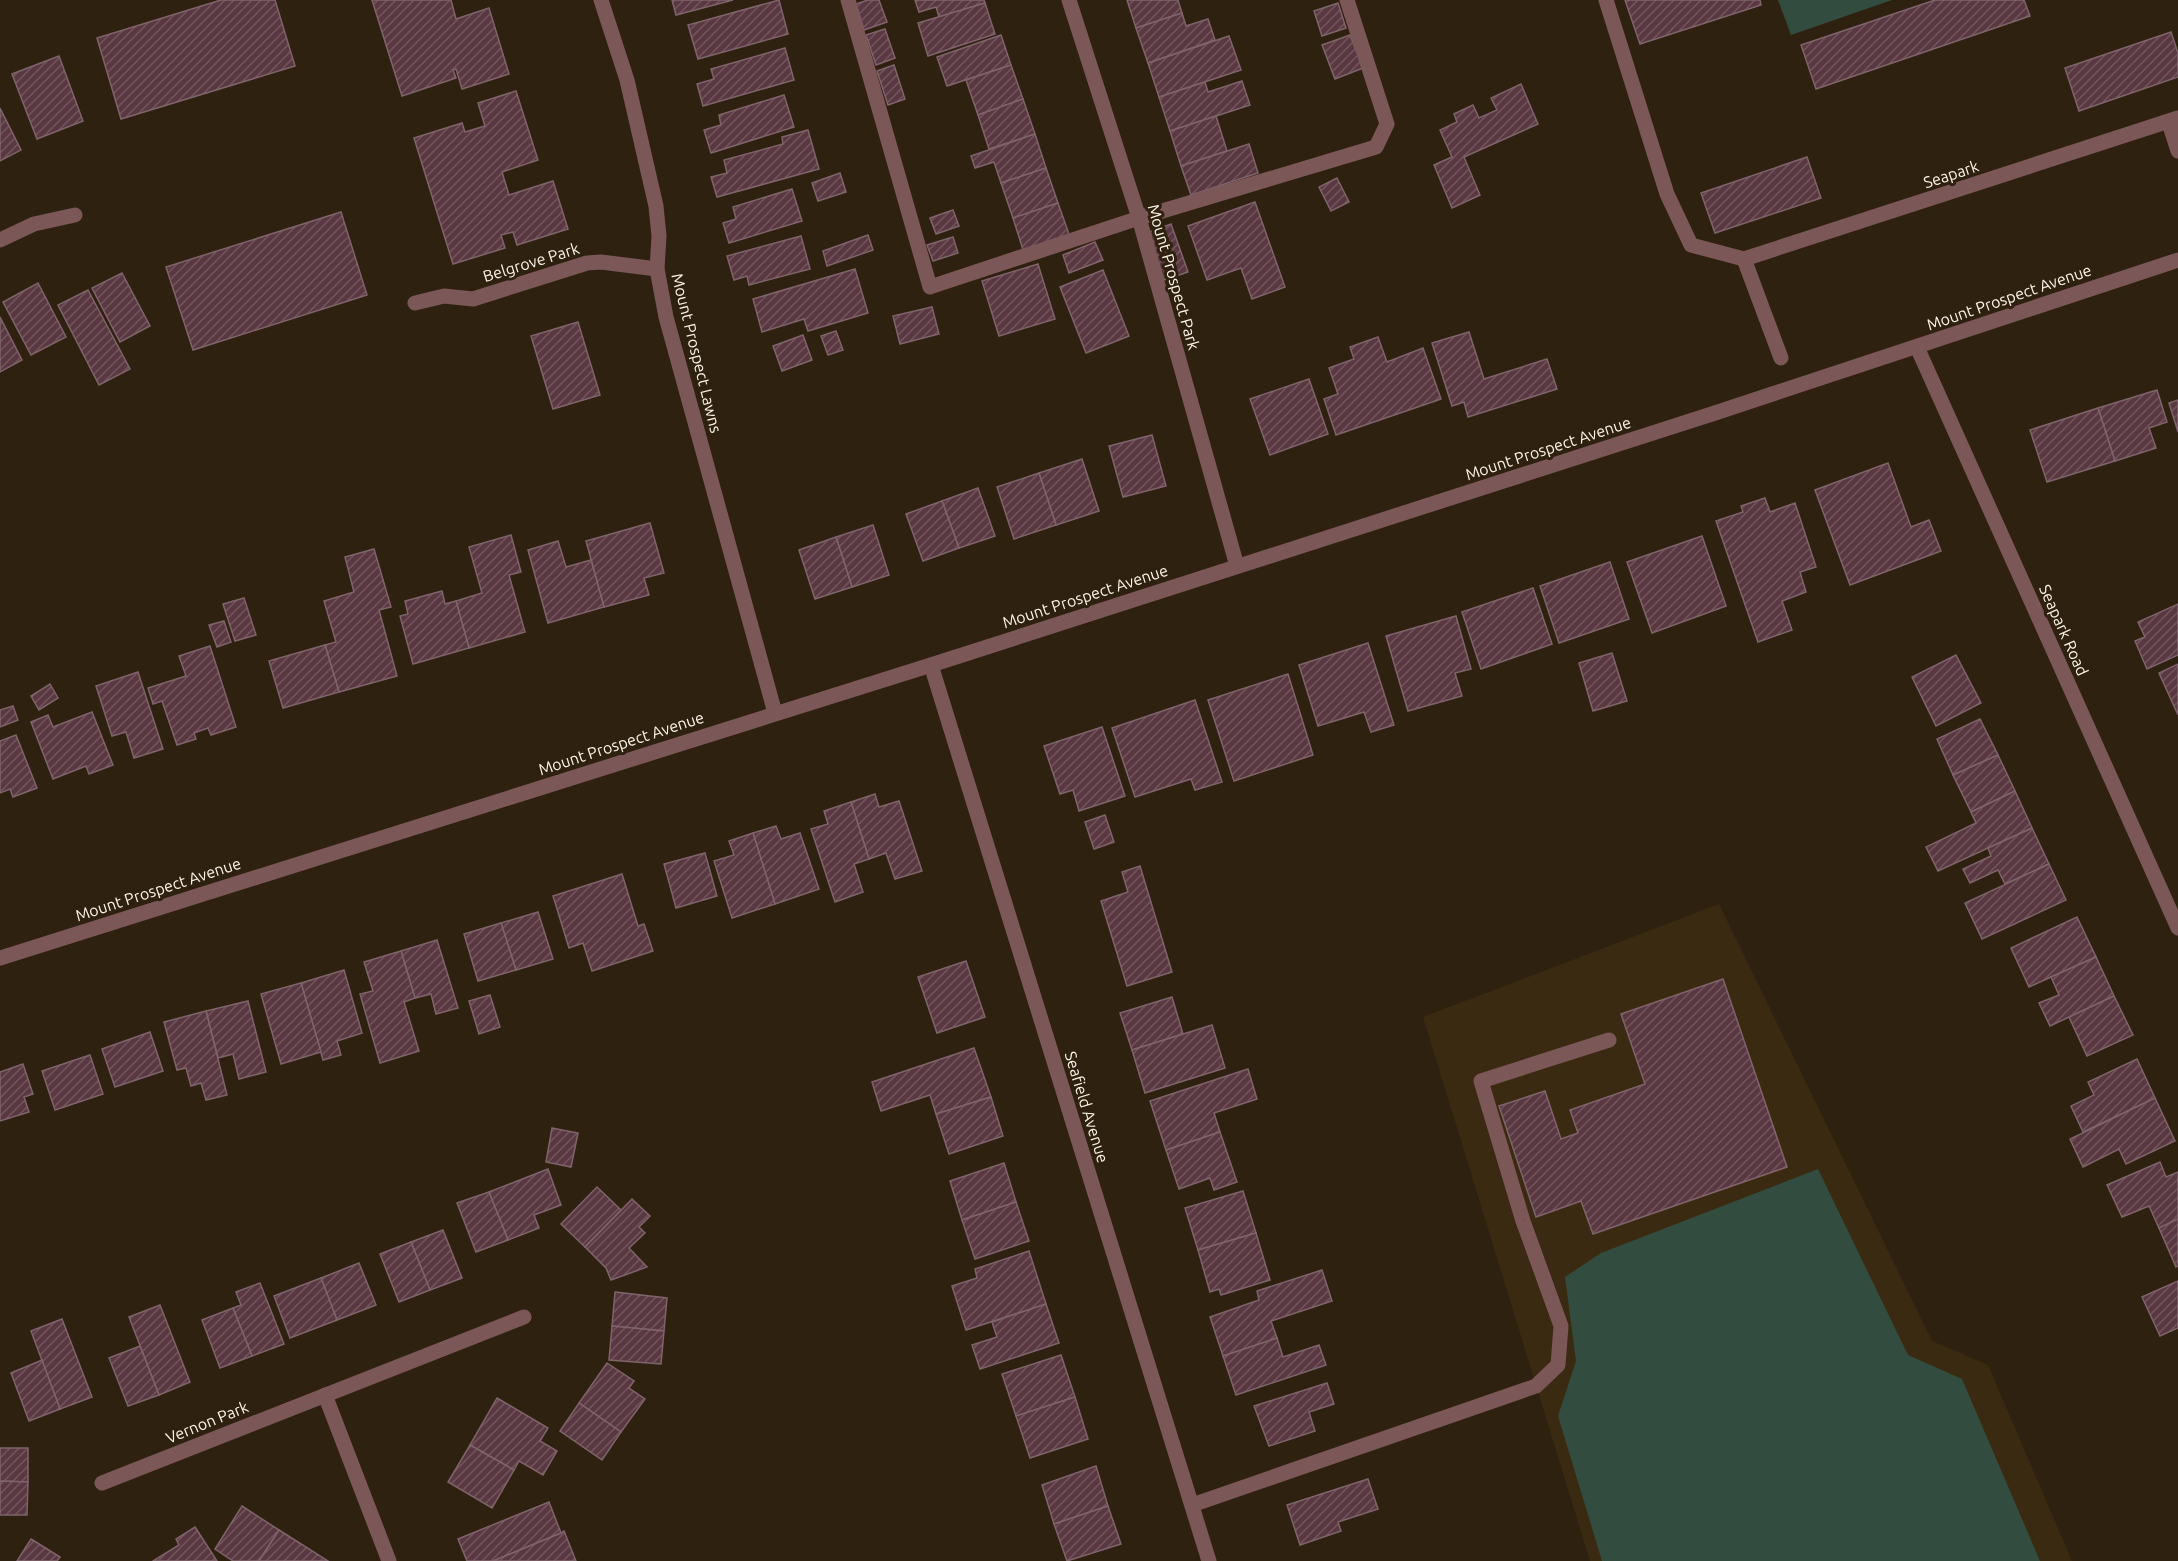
<svg xmlns="http://www.w3.org/2000/svg" width="2178" height="1561" viewBox="0 0 2178 1561" font-family="Ubuntu,sans-serif">
<style>
.built{fill:#3a2a11}
.green{fill:#334c40}
.building{fill:url(#building-hatch);stroke:#7f646c;stroke-width:1.5}
.lines{fill:none;stroke-linecap:round;stroke-linejoin:round}
.minor{stroke:#7c5758;stroke-width:15}
.labels{text-anchor:middle;stroke-width:6;stroke-linejoin:round;paint-order:stroke}
.street-label{font-size:16px;fill:#fcf3e8;stroke:#2e210f}
</style>
<defs>
<pattern id="building-hatch" width="6" height="6" patternUnits="userSpaceOnUse" patternTransform="scale(1.5)"><rect width="6" height="6" fill="#593842"/><path d="M-1 1l2-2M0 6l6-6M5 7l2-2" fill="none" stroke="#72555d"/></pattern>
</defs>
<rect width="100%" height="100%" fill="#2e210f"/>
<!-- built -->
<path class="built" d="M1719,904L1932,1341L1988,1365L2072,1561H1590L1423,1017Z"/>
<!-- green -->
<g class="green">
<path d="M1778,0H1892L1791,35Z"/>
<path d="M1818,1169L1908,1355L1962,1379L2040,1561H1602L1558,1416L1576,1361L1565,1277L1601,1253Z"/>
</g>
<!-- building -->
<g class="building">
<path d="M221,0H275L295,66L121,119L97,38Z"/>
<path d="M372,0H451L456,19L489,8L509,74L462,89L456,69L453,70L456,78L402,96Z"/>
<path d="M672,0H733L676,15Z"/>
<path d="M779,0L788,34L698,59L688,25Z"/>
<path d="M868,0H879L887,22L864,30L856,4Z"/>
<path d="M915,0H984L985,3L939,17L936,7L919,12Z"/>
<path d="M1127,0H1178L1182,13L1136,28Z"/>
<path d="M1625,0H1760L1761,5L1640,44Z"/>
<path d="M1935,0H2024L2030,16L1816,89L1801,45Z"/>
<path d="M985,3L995,34L928,56L918,23Z"/>
<path d="M1338,3L1346,28L1322,36L1314,11Z"/>
<path d="M1182,13L1186,26L1208,19L1215,40L1148,63L1136,28Z"/>
<path d="M885,29L895,58L876,65L866,35Z"/>
<path d="M2171,32L2178,53V77L2079,111L2065,68Z"/>
<path d="M1001,35L1011,65L947,86L937,57Z"/>
<path d="M1350,35L1363,68L1335,79L1322,45Z"/>
<path d="M1229,36L1241,70L1159,97L1148,63Z"/>
<path d="M785,48L794,80L703,106L697,84L714,79L711,69Z"/>
<path d="M59,56L83,121L37,139L12,74Z"/>
<path d="M894,65L905,99L888,105L877,71Z"/>
<path d="M1011,65L1023,99L978,115L966,80Z"/>
<path d="M1242,81L1250,105L1170,131L1159,97L1205,82L1208,92Z"/>
<path d="M1521,84L1538,124L1464,157L1480,195L1452,208L1434,165L1452,157L1440,130L1457,122L1454,114L1473,105L1479,118L1497,110L1491,98Z"/>
<path d="M516,91L538,160L502,172L509,195L553,181L568,229L517,245L513,232L501,235L505,248L453,264L414,138L462,123L465,132L485,126L478,103Z"/>
<path d="M784,95L794,127L711,153L704,130L721,125L719,115Z"/>
<path d="M1023,99L1035,134L989,149L978,115Z"/>
<path d="M0,108L21,150L0,161Z"/>
<path d="M1216,116L1227,151L1181,166L1170,131Z"/>
<path d="M808,130L819,169L717,197L711,177L727,173L724,160L783,144L782,137Z"/>
<path d="M1035,134L1046,168L1001,183L994,162L975,168L971,156Z"/>
<path d="M1249,144L1258,173L1191,195L1181,166Z"/>
<path d="M1807,157L1821,198L1715,233L1701,193Z"/>
<path d="M1046,168L1058,203L1013,218L1001,183Z"/>
<path d="M840,173L846,192L818,201L812,183Z"/>
<path d="M1337,178L1349,202L1331,211L1319,187Z"/>
<path d="M792,189L802,221L729,243L723,223L736,219L733,207Z"/>
<path d="M1255,202L1285,287L1252,299L1241,268L1207,280L1188,226Z"/>
<path d="M1058,203L1070,237L1024,253L1013,218Z"/>
<path d="M953,210L959,226L936,234L930,218Z"/>
<path d="M341,212L367,295L193,350L166,267Z"/>
<path d="M1171,224L1188,272L1164,280L1147,233Z"/>
<path d="M868,235L873,250L827,266L823,251Z"/>
<path d="M801,236L810,269L749,285L747,276L734,280L727,256Z"/>
<path d="M953,237L958,253L933,261L927,245Z"/>
<path d="M1095,242L1103,260L1069,273L1063,255Z"/>
<path d="M1038,264L1055,319L999,336L982,281Z"/>
<path d="M855,269L868,313L808,331L804,319L762,332L753,299Z"/>
<path d="M1103,270L1129,336L1086,353L1060,287Z"/>
<path d="M122,273L150,326L120,342L92,288Z"/>
<path d="M38,283L66,337L31,355L3,302Z"/>
<path d="M88,290L130,369L99,385L58,305Z"/>
<path d="M932,307L939,334L900,344L893,316Z"/>
<path d="M0,317L22,360L0,372Z"/>
<path d="M578,322L600,395L553,409L531,336Z"/>
<path d="M836,331L843,350L828,355L821,336Z"/>
<path d="M1469,332L1484,379L1547,359L1557,389L1468,417L1464,402L1452,406L1432,343Z"/>
<path d="M803,335L812,360L782,371L773,346Z"/>
<path d="M1378,337L1387,362L1423,348L1441,399L1336,435L1324,399L1338,394L1329,368L1354,359L1350,347Z"/>
<path d="M1309,379L1328,434L1270,455L1250,399Z"/>
<path d="M2157,390L2167,422L2149,428L2156,448L2115,461L2098,408Z"/>
<path d="M2178,400V432L2169,403Z"/>
<path d="M2098,408L2115,461L2047,482L2030,430Z"/>
<path d="M1152,435L1166,486L1123,497L1109,446Z"/>
<path d="M1082,459L1099,511L1056,525L1039,473Z"/>
<path d="M1888,463L1911,527L1929,520L1941,551L1850,585L1815,490Z"/>
<path d="M1039,473L1056,525L1014,539L997,487Z"/>
<path d="M978,488L995,536L959,548L942,501Z"/>
<path d="M1765,498L1770,512L1795,503L1816,567L1800,572L1806,592L1782,601L1792,630L1758,642L1716,521L1743,512L1741,506Z"/>
<path d="M942,501L959,548L923,561L906,514Z"/>
<path d="M650,523L664,573L644,578L649,595L604,607L586,541Z"/>
<path d="M873,525L889,575L852,587L836,537Z"/>
<path d="M511,535L521,572L509,575L525,632L469,648L456,601L482,593L469,547Z"/>
<path d="M1702,536L1726,606L1652,633L1627,562Z"/>
<path d="M836,537L852,587L815,599L799,550Z"/>
<path d="M558,541L566,567L591,560L604,607L548,623L528,550Z"/>
<path d="M374,549L391,607L379,610L397,676L339,692L325,645L336,642L324,601L354,592L345,557Z"/>
<path d="M1610,562L1629,619L1559,643L1540,586Z"/>
<path d="M1533,588L1552,644L1481,669L1462,612Z"/>
<path d="M442,591L445,604L456,601L469,648L413,664L400,616L408,614L405,601Z"/>
<path d="M244,598L256,635L235,641L223,604Z"/>
<path d="M2178,604V655L2147,669L2135,641L2145,637L2138,622Z"/>
<path d="M1456,616L1471,669L1455,673L1462,696L1408,711L1386,636Z"/>
<path d="M224,621L231,642L217,647L209,625Z"/>
<path d="M1368,643L1394,725L1371,732L1364,712L1318,726L1299,665Z"/>
<path d="M325,645L339,692L283,708L269,661Z"/>
<path d="M210,646L236,727L211,735L208,728L194,733L196,739L177,745L162,701L153,704L148,688L186,676L179,656Z"/>
<path d="M1612,653L1627,701L1593,711L1579,663Z"/>
<path d="M1956,655L1981,703L1936,726L1912,677Z"/>
<path d="M2178,664V715L2159,673Z"/>
<path d="M138,672L163,749L134,758L126,732L112,736L96,686Z"/>
<path d="M1288,674L1313,755L1234,781L1208,700Z"/>
<path d="M50,684L58,698L39,710L31,696Z"/>
<path d="M1195,700L1222,782L1195,790L1191,779L1135,797L1112,728Z"/>
<path d="M13,706L18,720L0,727V710Z"/>
<path d="M92,712L113,765L89,774L86,766L53,779L31,722L48,715L53,727Z"/>
<path d="M1980,719L1998,755L1953,775L1937,739Z"/>
<path d="M1102,727L1125,796L1079,811L1073,790L1060,794L1044,746Z"/>
<path d="M16,735L37,788L13,797L10,789L0,793V741Z"/>
<path d="M1998,755L2015,791L1971,812L1953,775Z"/>
<path d="M2015,791L2032,828L1938,871L1926,847L1976,823L1971,812Z"/>
<path d="M875,794L879,807L899,801L922,871L895,879L886,853L869,859L851,802Z"/>
<path d="M851,802L869,859L854,864L863,892L835,902L811,829L828,824L824,811Z"/>
<path d="M1105,815L1114,842L1094,849L1085,822Z"/>
<path d="M776,826L781,839L800,833L819,889L775,904L753,833Z"/>
<path d="M2032,828L2049,864L2005,884L1998,870L1970,883L1963,869L1991,856L1988,848Z"/>
<path d="M753,833L775,904L732,918L714,861L734,855L729,841Z"/>
<path d="M705,853L717,896L676,908L664,864Z"/>
<path d="M2049,864L2066,900L1982,939L1965,903Z"/>
<path d="M1140,866L1172,972L1127,986L1101,901L1128,892L1122,872Z"/>
<path d="M622,874L638,926L644,924L653,951L592,971L583,943L569,948L553,896Z"/>
<path d="M538,912L553,959L516,970L501,923Z"/>
<path d="M2077,917L2096,957L2029,987L2011,948Z"/>
<path d="M501,923L516,970L478,981L464,934Z"/>
<path d="M437,940L458,1008L436,1014L431,994L415,998L401,951Z"/>
<path d="M401,951L415,998L404,1002L419,1051L380,1063L360,994L373,991L364,962Z"/>
<path d="M2096,957L2114,996L2050,1026L2039,1003L2059,995L2051,977Z"/>
<path d="M966,961L985,1017L937,1033L918,977Z"/>
<path d="M344,970L362,1033L337,1041L341,1055L323,1060L301,983Z"/>
<path d="M1723,979L1787,1167L1593,1234L1581,1201L1536,1217L1499,1106L1545,1091L1561,1139L1578,1133L1570,1110L1645,1084L1621,1014Z"/>
<path d="M301,983L321,1052L281,1064L261,994Z"/>
<path d="M490,995L500,1027L479,1034L469,1001Z"/>
<path d="M2114,996L2133,1035L2087,1056L2069,1017Z"/>
<path d="M1172,997L1183,1034L1132,1050L1120,1013Z"/>
<path d="M248,1001L266,1072L239,1079L233,1054L218,1058L206,1011Z"/>
<path d="M206,1011L227,1095L206,1100L201,1083L191,1086L186,1068L177,1070L164,1022Z"/>
<path d="M1212,1025L1225,1068L1145,1093L1132,1050Z"/>
<path d="M150,1032L163,1071L115,1087L102,1049Z"/>
<path d="M974,1048L991,1097L936,1114L930,1095L881,1111L872,1082Z"/>
<path d="M90,1055L103,1094L55,1110L42,1071Z"/>
<path d="M2137,1059L2155,1098L2083,1132L2071,1106L2094,1095L2088,1082Z"/>
<path d="M23,1064L33,1094L24,1097L29,1112L0,1121V1072Z"/>
<path d="M1248,1069L1257,1099L1214,1113L1220,1132L1166,1150L1150,1101Z"/>
<path d="M991,1097L1003,1136L949,1154L936,1114Z"/>
<path d="M2155,1098L2175,1141L2126,1164L2119,1149L2083,1167L2070,1139Z"/>
<path d="M552,1128L578,1133L571,1167L546,1162Z"/>
<path d="M1220,1132L1237,1182L1214,1190L1210,1178L1179,1189L1166,1150Z"/>
<path d="M2160,1162L2166,1177L2178,1172V1219L2159,1228L2149,1206L2122,1217L2107,1185Z"/>
<path d="M1004,1163L1016,1202L962,1220L950,1181Z"/>
<path d="M548,1169L561,1205L534,1215L539,1228L508,1240L489,1192Z"/>
<path d="M597,1187L621,1210L585,1247L561,1224Z"/>
<path d="M1243,1191L1256,1233L1198,1250L1185,1208Z"/>
<path d="M489,1192L508,1240L476,1252L457,1203Z"/>
<path d="M632,1199L650,1216L639,1227L645,1233L629,1248L647,1267L611,1280L606,1268L585,1247Z"/>
<path d="M1016,1202L1029,1241L975,1259L962,1220Z"/>
<path d="M2178,1219V1266L2176,1267L2159,1228Z"/>
<path d="M443,1230L462,1278L430,1290L411,1242Z"/>
<path d="M1256,1233L1270,1280L1221,1295L1219,1289L1210,1292L1198,1250Z"/>
<path d="M411,1242L430,1290L399,1302L380,1254Z"/>
<path d="M1029,1251L1046,1304L966,1330L952,1286L977,1278L975,1269Z"/>
<path d="M359,1263L376,1305L337,1320L321,1278Z"/>
<path d="M1322,1270L1332,1301L1271,1321L1277,1338L1223,1356L1210,1317L1259,1300L1257,1291Z"/>
<path d="M321,1278L337,1320L290,1338L274,1296Z"/>
<path d="M2178,1281V1328L2160,1336L2142,1297Z"/>
<path d="M260,1283L284,1344L252,1356L233,1308L241,1305L236,1292Z"/>
<path d="M615,1292L667,1298L664,1331L612,1326Z"/>
<path d="M1046,1304L1059,1343L980,1369L972,1345L997,1337L992,1322Z"/>
<path d="M160,1305L190,1382L159,1395L129,1317Z"/>
<path d="M233,1308L252,1356L220,1368L202,1320Z"/>
<path d="M62,1319L92,1397L60,1409L31,1331Z"/>
<path d="M612,1326L664,1331L661,1364L609,1360Z"/>
<path d="M1277,1338L1283,1357L1319,1345L1326,1365L1236,1395L1223,1356Z"/>
<path d="M140,1346L159,1395L128,1406L109,1358Z"/>
<path d="M1061,1355L1075,1397L1016,1416L1002,1374Z"/>
<path d="M42,1360L60,1409L29,1421L11,1373Z"/>
<path d="M607,1363L634,1381L629,1388L645,1399L621,1432L579,1403Z"/>
<path d="M1327,1383L1334,1404L1309,1412L1315,1431L1269,1446L1254,1406Z"/>
<path d="M1075,1397L1088,1439L1030,1458L1016,1416Z"/>
<path d="M497,1398L548,1428L540,1441L557,1451L543,1475L519,1461L514,1470L470,1445Z"/>
<path d="M579,1403L621,1432L602,1460L560,1431Z"/>
<path d="M470,1445L514,1470L492,1508L448,1482Z"/>
<path d="M0,1448H28V1482L0,1481Z"/>
<path d="M1096,1466L1108,1506L1054,1524L1042,1485Z"/>
<path d="M1368,1479L1378,1509L1338,1522L1341,1531L1300,1545L1287,1505Z"/>
<path d="M0,1481L28,1482L27,1515H0Z"/>
<path d="M549,1502L561,1533L493,1561H467L458,1539Z"/>
<path d="M242,1506L279,1530L259,1561H233L215,1549Z"/>
<path d="M1108,1506L1121,1544L1067,1561L1054,1524Z"/>
<path d="M195,1527L217,1561H153L179,1545L176,1539Z"/>
<path d="M279,1530L328,1561H259Z"/>
<path d="M564,1531L576,1561H493L561,1533Z"/>
<path d="M31,1539L60,1557L57,1561H17Z"/>
</g>
<g class="lines">
<!-- minor -->
<g class="minor">
<path d="M601,0L627,80L656,206L659,236L657,269L666,317L775,713"/>
<path d="M848,0L930,287L1139,218L1376,147L1387,124L1347,0"/>
<path d="M1069,0L1139,218L1237,566"/>
<path d="M1606,0L1667,194L1691,245L1744,259L2178,118"/>
<path d="M2169,123L2178,151"/>
<path d="M0,240L34,224L75,215"/>
<path d="M1744,259L1781,358"/>
<path d="M415,303L444,296L473,299L587,263L601,262L657,269"/>
<path d="M1917,347L2178,928"/>
<path d="M931,665L1209,1561"/>
<path d="M0,958L931,665L1715,413L2178,260"/>
<path d="M325,1395L389,1561"/>
<path d="M102,1483L524,1317"/>
<path d="M1192,1505L1536,1386L1558,1365L1561,1326L1523,1221L1481,1081L1609,1040"/>
</g>
</g>
<g class="labels">
<!-- street labels -->
<g class="street-label">
<text transform="translate(1951 174) rotate(-18)" y="6">Seapark</text>
<text transform="translate(531 262) rotate(-17)" y="6">Belgrove Park</text>
<text transform="translate(1174 277) rotate(74)" y="6">Mount Prospect Park</text>
<text transform="translate(2009 297) rotate(-19)" y="6">Mount Prospect Avenue</text>
<text transform="translate(697 353) rotate(76)" y="6">Mount Prospect Lawns</text>
<text transform="translate(1548 448) rotate(-18)" y="6">Mount Prospect Avenue</text>
<text transform="translate(1085 596) rotate(-18)" y="6">Mount Prospect Avenue</text>
<text transform="translate(2064 630) rotate(66)" y="6">Seapark Road</text>
<text transform="translate(621 743) rotate(-18)" y="6">Mount Prospect Avenue</text>
<text transform="translate(158 889) rotate(-18)" y="6">Mount Prospect Avenue</text>
<text transform="translate(1087 1107) rotate(73)" y="6">Seafield Avenue</text>
<text transform="translate(207 1422) rotate(-22)" y="6">Vernon Park</text>
</g>
</g>
</svg>
